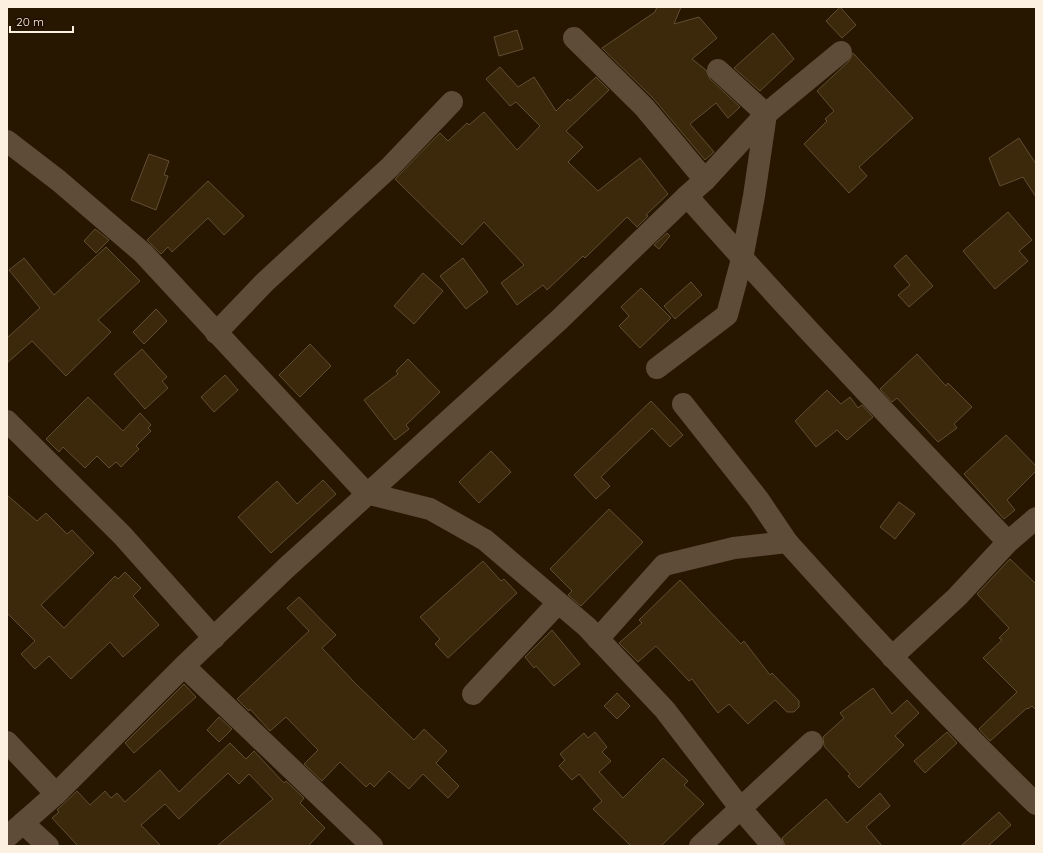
<svg xmlns="http://www.w3.org/2000/svg" width="1043" height="853" viewBox="0 0 1043 853" font-family="Quicksand,sans-serif">
<style>
.building{fill:#3c290c;stroke:#614d32}
.lines{fill:none;stroke-linecap:round;stroke-linejoin:round}
.minor{stroke:#5e4c39;stroke-width:22}
</style>
<rect width="100%" height="100%" fill="#281700"/>
<!-- building -->
<g class="building">
<path d="M657,7H681L674,24L699,17L717,38L692,59L706,70L710,79L740,107L728,118L716,103L690,124L714,152L705,160L653,98L602,48L655,12Z"/>
<path d="M840,7L856,25L842,38L826,21Z"/>
<path d="M517,30L523,49L499,56L494,37Z"/>
<path d="M773,33L794,59L760,91L734,68Z"/>
<path d="M853,53L913,118L859,167L867,176L849,193L804,144L827,121L825,119L834,111L817,91L849,61Z"/>
<path d="M500,67L518,87L534,77L556,111L568,99L570,101L596,77L609,90L566,131L583,147L568,162L598,191L640,158L668,194L646,215L648,216L637,227L627,217L585,258L583,256L547,290L543,285L517,305L501,283L524,265L484,222L462,245L395,179L440,133L448,141L467,123L469,125L484,112L517,150L540,126L516,102L510,106L486,79Z"/>
<path d="M1019,138L1036,164V197L1023,177L1000,186L989,158Z"/>
<path d="M149,154L169,161L164,175L168,176L156,210L131,200Z"/>
<path d="M208,181L244,216L224,235L208,218L172,252L168,247L161,254L147,240Z"/>
<path d="M1008,212L1032,240L1019,251L1028,261L995,289L963,251Z"/>
<path d="M95,229L109,240L96,253L84,241Z"/>
<path d="M667,233L670,236L659,249L654,245Z"/>
<path d="M106,247L140,281L98,320L111,332L66,376L32,341L7,363V338L40,308L9,270L24,258L54,295Z"/>
<path d="M906,255L933,286L909,307L898,295L910,285L894,266Z"/>
<path d="M463,258L488,292L466,309L440,276Z"/>
<path d="M423,273L443,291L414,324L394,306Z"/>
<path d="M691,282L702,295L675,319L664,306Z"/>
<path d="M641,288L671,318L640,348L619,326L629,316L621,307Z"/>
<path d="M156,309L167,321L144,344L133,332Z"/>
<path d="M310,344L331,366L300,397L279,375Z"/>
<path d="M142,349L167,377L162,381L168,388L145,409L114,374Z"/>
<path d="M917,354L946,386L948,383L972,407L954,424L957,428L938,442L897,398L892,402L880,389Z"/>
<path d="M408,359L440,392L406,425L409,429L395,440L364,400L398,374L396,371Z"/>
<path d="M225,375L238,390L214,412L201,397Z"/>
<path d="M827,390L841,404L850,397L858,408L862,405L873,417L847,440L837,430L816,447L795,421Z"/>
<path d="M88,397L123,431L140,413L151,425L148,428L151,431L136,446L139,449L121,467L116,462L109,468L97,456L85,468L63,447L59,452L46,439Z"/>
<path d="M651,401L683,435L670,447L652,428L601,477L610,486L596,499L574,475Z"/>
<path d="M1006,435L1036,466V471L1007,500L1015,510L1004,519L964,474Z"/>
<path d="M491,451L511,472L479,503L459,482Z"/>
<path d="M323,480L336,494L271,553L238,517L277,481L297,504Z"/>
<path d="M7,495L37,521L46,513L67,534L72,530L94,553L41,605L64,628L115,576L118,579L125,572L141,588L133,596L159,625L123,657L110,642L71,679L49,656L35,669L21,654L35,641L7,613Z"/>
<path d="M899,502L915,514L895,539L880,527Z"/>
<path d="M609,509L643,542L581,606L568,595L572,591L550,569Z"/>
<path d="M1010,559L1036,584V710L1032,706L1028,709L1027,708L990,741L979,729L1017,692L983,658L1002,640L999,638L1009,628L977,594Z"/>
<path d="M483,561L501,581L504,579L517,593L448,658L435,644L440,639L420,617Z"/>
<path d="M680,580L741,644L744,641L770,675L772,673L799,701V707L794,712H787L775,700L748,724L729,704L718,713L692,679L689,681L656,646L638,662L619,643L642,623L639,620Z"/>
<path d="M299,597L336,635L322,648L355,683L414,740L424,729L447,751L436,763L459,786L448,798L423,774L409,789L389,771L374,787L370,783L366,787L340,762L322,781L304,764L318,750L286,717L270,731L250,709L249,711L237,699L309,631L287,608Z"/>
<path d="M552,630L580,664L554,686L536,666L534,668L525,657Z"/>
<path d="M184,684L196,697L134,753L125,743Z"/>
<path d="M873,688L892,714L907,700L919,713L895,736L904,745L859,788L848,776L850,774L824,746L823,737L844,718L840,713Z"/>
<path d="M617,693L630,706L617,719L604,706Z"/>
<path d="M219,717L232,729L219,742L207,730Z"/>
<path d="M595,732L607,747L602,752L611,761L599,772L623,798L663,758L688,781L684,785L704,804L661,846H631L593,809L602,801L579,774L572,780L559,766L565,760L560,754L584,733L588,738Z"/>
<path d="M947,732L957,743L925,773L914,761Z"/>
<path d="M230,743L246,759L254,751L284,783L286,781L304,798L300,803L325,828L308,846H217L273,799L249,774L239,784L228,773L179,819L165,804L141,825L161,846H78L52,818L59,812L57,810L77,791L90,805L105,791L111,798L117,793L125,802L160,770L179,792Z"/>
<path d="M880,793L890,806L866,827L882,846H785L782,838L826,799L847,823Z"/>
<path d="M999,812L1011,825L988,846H961Z"/>
</g>
<g class="lines">
<!-- minor -->
<g class="minor">
<path d="M574,38L644,107L705,180"/>
<path d="M7,141L59,181L143,253L366,493L430,509L485,540L587,627L665,710L741,809L773,846"/>
<path d="M687,196L705,180L766,114L841,52"/>
<path d="M216,333L265,282L390,167L452,102"/>
<path d="M657,368L727,315L742,259L754,196L766,114L718,70"/>
<path d="M683,404L758,499L787,542"/>
<path d="M7,421L122,535L214,638"/>
<path d="M598,639L664,565L734,548L787,542C868,632 950,720 1036,804"/>
<path d="M892,657L957,597L1008,542L1036,518"/>
<path d="M184,666L372,846"/>
<path d="M473,694L558,603"/>
<path d="M7,742L56,794"/>
<path d="M23,823L48,846"/>
<path d="M7,837L56,794L184,666L285,569L559,320L687,196C791,314 900,428 1008,542"/>
<path d="M700,846L812,742"/>
</g>
</g>
<!-- border -->
<rect width="1043" height="853" fill="none" stroke="#fcf0e1" stroke-width="16"/>
<!-- scale -->
<path d="M10 26v6h63v-6" fill="none" stroke="#fcf0e1" stroke-width="2"/>
<text x="16" y="26" font-size="12" fill="#fcf0e1" stroke="#1e0e00" stroke-width="3" paint-order="stroke">20 m</text>
</svg>
